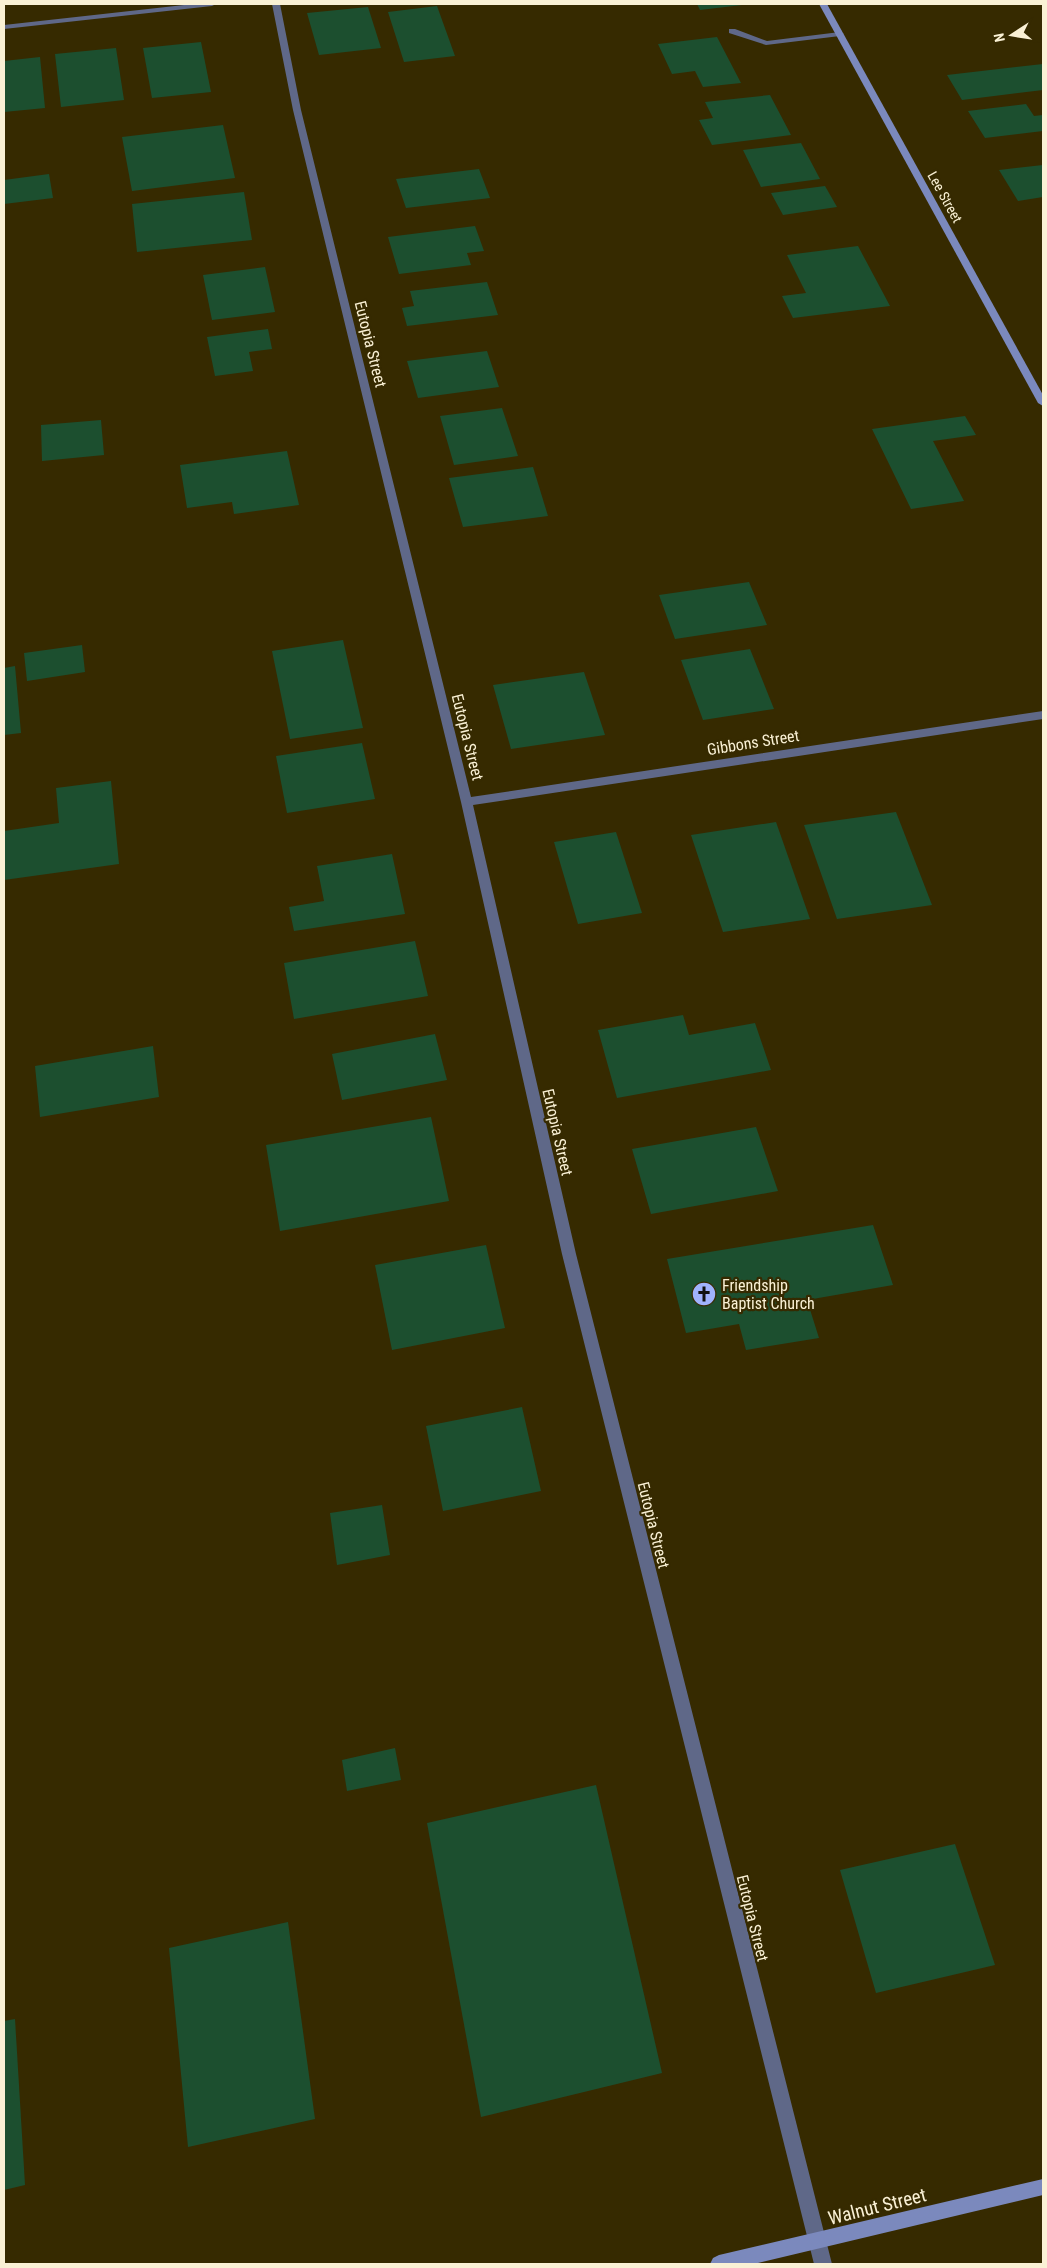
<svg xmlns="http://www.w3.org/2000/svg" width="1047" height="2268" viewBox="0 0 1047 2268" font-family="'Roboto Condensed',sans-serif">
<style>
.building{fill:#1c4f2f}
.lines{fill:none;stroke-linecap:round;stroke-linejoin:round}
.lane{fill:#5f6888;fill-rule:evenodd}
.street{fill:#5f6888;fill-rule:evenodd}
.secondary{fill:#7b89bd;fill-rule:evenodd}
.labels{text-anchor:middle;stroke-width:4.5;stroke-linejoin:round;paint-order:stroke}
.far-street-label{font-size:14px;fill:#faf1d5;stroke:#362a00}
.street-label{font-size:16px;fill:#faf1d5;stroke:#362a00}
.poi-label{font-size:16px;fill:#faf1d5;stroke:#362a00;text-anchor:start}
.near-street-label{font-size:19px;fill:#faf1d5;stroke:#362a00}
</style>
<rect width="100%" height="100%" fill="#362a00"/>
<!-- building -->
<g class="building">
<path d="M697,4H742V5L700,10Z"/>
<path d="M437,6L455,56L404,62L388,12Z"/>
<path d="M368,7L381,48L319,55L307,13Z"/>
<path d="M717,37L741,83L703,87L695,71L672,74L658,44Z"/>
<path d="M201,42L211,92L152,98L143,48Z"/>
<path d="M116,48L124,100L61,107L55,54Z"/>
<path d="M40,57L45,108L4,112V61Z"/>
<path d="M1043,64V90L962,100L947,75Z"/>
<path d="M770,95L791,135L712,145L699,120L713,118L705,102Z"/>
<path d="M1026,104L1034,116L1043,115V131L985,138L968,111Z"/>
<path d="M223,125L235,178L132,191L122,137Z"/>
<path d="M801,143L820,179L761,187L743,150Z"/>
<path d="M1043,165V197L1018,201L999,170Z"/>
<path d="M479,169L490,198L406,208L396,179Z"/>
<path d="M49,174L53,198L4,204V180Z"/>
<path d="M825,186L837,207L783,215L771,193Z"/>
<path d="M244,192L252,240L137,252L132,204Z"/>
<path d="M475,226L484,251L467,253L471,265L399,274L388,237Z"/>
<path d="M858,246L890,306L793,318L782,296L806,293L787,255Z"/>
<path d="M265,267L275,312L212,320L203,275Z"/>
<path d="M487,282L498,315L407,326L402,308L414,306L410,291Z"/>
<path d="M268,329L272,349L249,352L253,371L215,376L207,337Z"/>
<path d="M487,351L499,387L418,398L407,361Z"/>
<path d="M502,408L518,456L454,465L440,416Z"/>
<path d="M965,416L976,435L933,441L964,501L911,509L872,429Z"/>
<path d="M101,420L104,455L42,461L41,425Z"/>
<path d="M287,451L299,505L234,514L232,502L187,508L180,465Z"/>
<path d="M533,467L548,516L463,527L449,478Z"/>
<path d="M749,582L767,625L675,639L659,595Z"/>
<path d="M343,640L363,728L290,739L272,651Z"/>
<path d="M82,645L85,672L27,681L24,653Z"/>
<path d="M750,649L774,709L703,720L681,660Z"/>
<path d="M15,666L21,733L4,735V668Z"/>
<path d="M584,672L605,735L511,749L493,685Z"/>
<path d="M362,743L375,799L287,813L276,756Z"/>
<path d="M111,781L119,864L4,880V831L59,823L56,788Z"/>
<path d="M896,812L932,905L837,919L804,825Z"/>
<path d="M776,822L810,919L723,932L691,835Z"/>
<path d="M616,832L642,913L578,924L554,842Z"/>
<path d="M392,854L405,914L294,931L289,907L324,901L317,866Z"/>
<path d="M415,941L428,996L294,1019L284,963Z"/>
<path d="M683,1015L689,1035L755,1023L771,1070L617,1098L598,1030Z"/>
<path d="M435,1034L447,1080L342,1100L332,1054Z"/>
<path d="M153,1046L159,1097L40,1117L35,1066Z"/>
<path d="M431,1117L449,1201L280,1231L266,1145Z"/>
<path d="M756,1127L778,1191L651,1214L632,1149Z"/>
<path d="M873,1225L893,1285L807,1300L819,1338L746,1350L739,1324L686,1333L667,1259Z"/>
<path d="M486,1245L505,1328L392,1350L375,1265Z"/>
<path d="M522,1407L541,1491L443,1511L426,1426Z"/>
<path d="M382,1505L390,1555L337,1565L330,1513Z"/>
<path d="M395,1748L401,1780L347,1791L342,1760Z"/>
<path d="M596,1785L662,2073L481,2117L427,1823Z"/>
<path d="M955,1844L995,1965L876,1993L840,1870Z"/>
<path d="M288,1922L315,2119L188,2147L169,1948Z"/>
<path d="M15,2019L25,2185L4,2190V2021Z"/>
</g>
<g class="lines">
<!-- lane -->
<path class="lane" d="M729,29H735L767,41L840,32L844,34L840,36L766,45L729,33Z"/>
<!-- street -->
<g class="street">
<path d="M193,4H216L212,6L4,29V25Z"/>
<path d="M272,4H280L301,110L471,797L1043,711V719L473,805L576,1254L832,2264H814L562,1254L461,802L293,110Z"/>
</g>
<!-- secondary -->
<g class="secondary">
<path d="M819,4H827L1043,395V406L1038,403Z"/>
<path d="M1043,2179V2195L754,2264H710L713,2258L719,2255Z"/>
</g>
</g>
<!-- icons -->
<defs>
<g id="church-disc" transform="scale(1.25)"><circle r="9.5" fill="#a0b3fd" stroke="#362a00"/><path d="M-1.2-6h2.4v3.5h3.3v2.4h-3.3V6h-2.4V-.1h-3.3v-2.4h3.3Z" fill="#111"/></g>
</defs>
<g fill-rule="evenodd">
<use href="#church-disc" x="704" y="1294"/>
</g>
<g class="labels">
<!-- far-street labels -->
<g class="far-street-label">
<text transform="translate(945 197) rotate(61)" y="5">Lee Street</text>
</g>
<!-- street labels -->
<g class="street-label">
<text transform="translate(371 344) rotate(76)" y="6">Eutopia Street</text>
<text transform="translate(468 737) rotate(76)" y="6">Eutopia Street</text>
<text transform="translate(753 742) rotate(-9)" y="6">Gibbons Street</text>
<text transform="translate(558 1132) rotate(77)" y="6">Eutopia Street</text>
<text transform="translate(654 1525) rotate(76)" y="6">Eutopia Street</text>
<text transform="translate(753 1918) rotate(76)" y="6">Eutopia Street</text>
</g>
<!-- poi labels -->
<g class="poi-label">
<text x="722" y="1291">Friendship<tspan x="722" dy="18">Baptist Church</tspan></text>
</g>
<!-- near-street labels -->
<g class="near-street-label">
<text transform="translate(877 2206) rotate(-14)" y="7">Walnut Street</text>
</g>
</g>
<!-- border -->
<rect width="1047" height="2268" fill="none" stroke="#faf1d5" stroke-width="10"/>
<!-- north arrow -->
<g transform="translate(1012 35) rotate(258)" stroke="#362a00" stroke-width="4" paint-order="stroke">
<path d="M0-4L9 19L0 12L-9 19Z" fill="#faf1d5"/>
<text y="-8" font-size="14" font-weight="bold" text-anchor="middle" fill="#faf1d5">N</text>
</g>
</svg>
